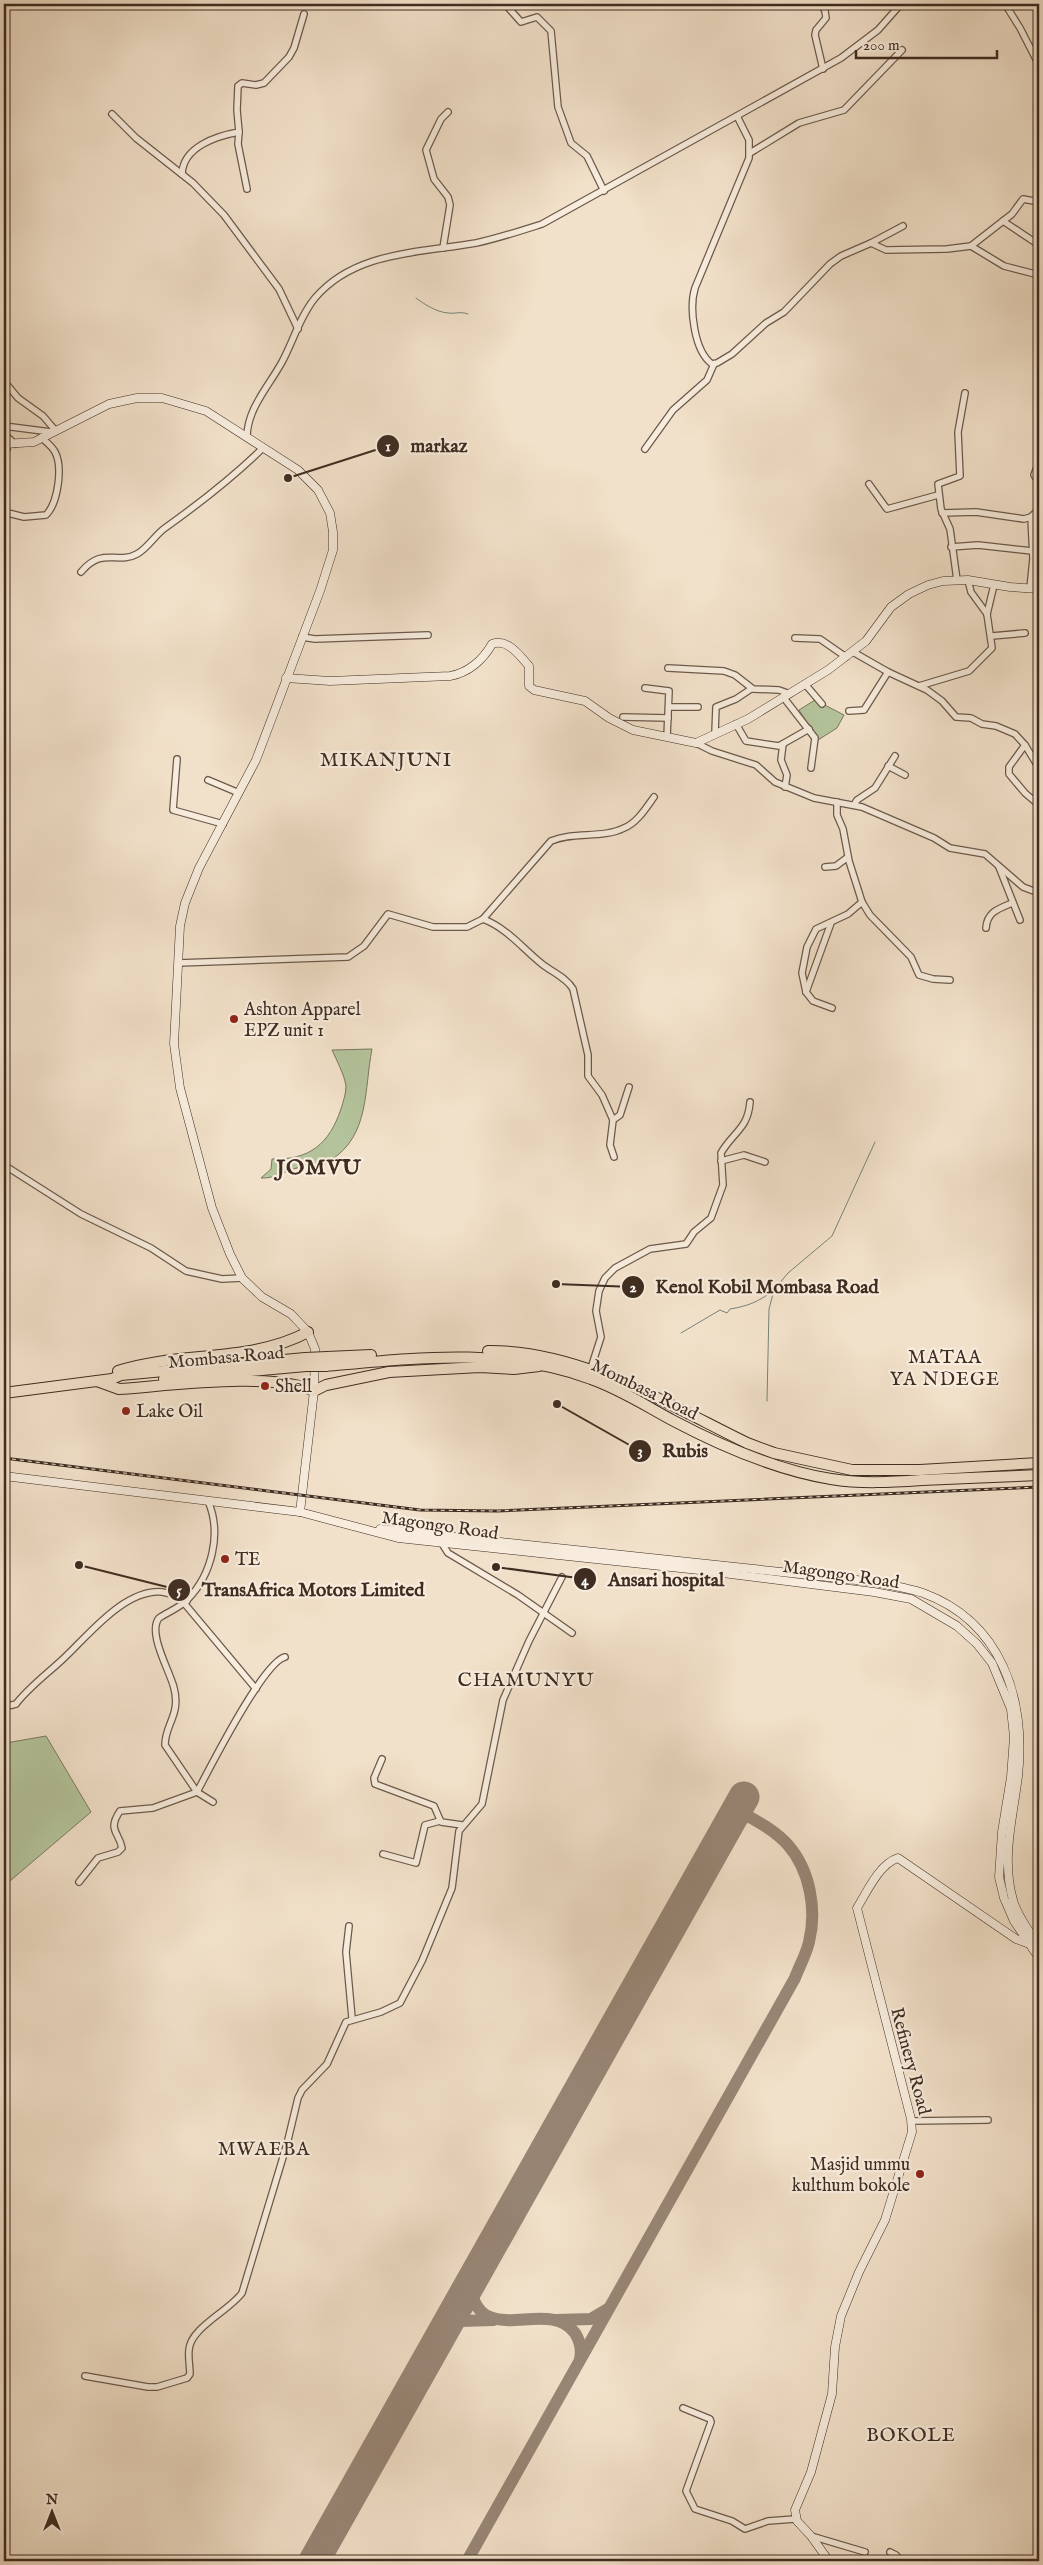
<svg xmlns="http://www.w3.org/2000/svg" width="1043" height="2565" viewBox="0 0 1043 2565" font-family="'IM FELL English',serif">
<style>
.green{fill:#b4c49c;stroke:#7a785e}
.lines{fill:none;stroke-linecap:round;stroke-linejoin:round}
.stream{stroke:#768479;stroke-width:1}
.taxiway{stroke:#988676;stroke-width:12}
.runway{stroke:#988676;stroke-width:31}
.street-casing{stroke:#6c594b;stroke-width:8}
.secondary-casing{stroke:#3f2c21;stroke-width:9}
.highway-casing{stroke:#3f2c21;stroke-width:12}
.street{stroke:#f7ecdd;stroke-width:5.5}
.secondary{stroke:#f7ecdd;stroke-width:8}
.highway{stroke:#f2e1ca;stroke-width:10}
.rail-casing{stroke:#3f2c21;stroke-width:3}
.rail{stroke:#f7ecdd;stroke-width:1;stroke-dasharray:4;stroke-linecap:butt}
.highway-bridge-casing{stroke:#3f2c21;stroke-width:12;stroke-linecap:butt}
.highway-bridge{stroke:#f2e1ca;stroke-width:10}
.poi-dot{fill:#8f2418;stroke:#f7ecdd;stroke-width:2}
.labels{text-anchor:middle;stroke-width:4.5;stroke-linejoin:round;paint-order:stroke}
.poi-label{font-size:18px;fill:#3f2c21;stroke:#f7ecdd;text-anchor:start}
.street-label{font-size:18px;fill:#3f2c21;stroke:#f7ecdd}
.neighbourhood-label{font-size:19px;letter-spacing:1px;fill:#3f2c21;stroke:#f7ecdd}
.quarter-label{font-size:20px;letter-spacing:1px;fill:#3f2c21;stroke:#f7ecdd}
.district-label{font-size:22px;font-weight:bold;letter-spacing:1px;fill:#3f2c21;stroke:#f7ecdd}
.leader{fill:none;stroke:#3f2c21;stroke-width:2}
.callout-dot{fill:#3f2c21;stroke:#f7ecdd;stroke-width:2}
.mark-label{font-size:15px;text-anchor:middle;font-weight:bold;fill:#fff}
.callout-label{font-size:19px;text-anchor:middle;font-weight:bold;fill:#3f2c21;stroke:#f7ecdd;stroke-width:4.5;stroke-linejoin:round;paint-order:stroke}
</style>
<rect width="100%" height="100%" fill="#f2e1ca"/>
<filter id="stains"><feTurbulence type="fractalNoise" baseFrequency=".004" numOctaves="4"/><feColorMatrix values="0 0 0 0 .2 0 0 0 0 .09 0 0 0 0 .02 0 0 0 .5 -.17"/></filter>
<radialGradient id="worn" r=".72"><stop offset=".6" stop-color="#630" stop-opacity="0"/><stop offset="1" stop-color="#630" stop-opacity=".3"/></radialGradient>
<!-- green -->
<g class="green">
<path d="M815,700L844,715L837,728L818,740L799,710Z"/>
<path d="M372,1049C364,1089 370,1135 331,1160C322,1166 307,1166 297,1168C284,1171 274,1179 261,1178L271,1169L272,1159C310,1160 329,1144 341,1109C343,1102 346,1094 346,1086C344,1074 337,1061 332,1050Z"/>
<path d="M46,1736L91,1812L4,1886V1746L6,1743Z"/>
</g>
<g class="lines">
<!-- stream -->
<g class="stream">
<path d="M416,298C424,304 436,312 448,313C455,314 460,311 468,314"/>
<path d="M681,1333L720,1310L727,1313L730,1309C748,1306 758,1302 773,1291"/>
<path d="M767,1401L769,1309L774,1290L788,1273L832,1236L875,1142"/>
</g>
<!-- taxiway -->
<g class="taxiway">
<path d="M470,2283C477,2353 548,2295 575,2333C580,2341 582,2350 580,2359"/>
<path d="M556,2320L591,2319L608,2309"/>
<path d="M444,2331L459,2321L494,2320"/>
<path d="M467,2561L795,1978C799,1967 806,1955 809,1942C817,1910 810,1870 788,1845C774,1829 754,1820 737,1810"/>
</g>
<!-- runway -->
<path class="runway" d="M314,2561L744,1797"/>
<!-- street casing -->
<g class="street-casing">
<g id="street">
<path d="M505,4L521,22L537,17L551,31L558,107L571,143L587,156L604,191"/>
<path d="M821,4L825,11L826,18L816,30L815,35L823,69"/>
<path d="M1005,4L1020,28L1039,65"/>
<path d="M112,114L136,138L193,183L224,215L279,289L298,329"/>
<path d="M737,116L749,140V158L695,288C689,308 694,351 712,364L717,363L732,354L766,323L784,312L830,264L841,256L871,243L886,250L947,249L971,246L1004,266L1039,275"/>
<path d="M239,132L238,144L247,189"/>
<path d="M750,153L799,123L844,110L902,50"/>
<path d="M182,174C183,147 216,136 239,132L237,110L238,86L242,83L256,85L264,83L289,57L294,48L304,14"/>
<path d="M1003,221L1039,245"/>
<path d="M871,243L903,226"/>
<path d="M971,246L1012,214L1023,199L1039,202"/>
<path d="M443,248L450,205L448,197L434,179L426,150L441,119L448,112"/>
<path d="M4,381L18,398L43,416L55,430"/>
<path d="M4,426L51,432"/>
<path d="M4,434L15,444"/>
<path d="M247,437C247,409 269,386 282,362C293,342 300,316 315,298C355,251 420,253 476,243C499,238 520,231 542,224L841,58L878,30L901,4"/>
<path d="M645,449L673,410L707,380L714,364"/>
<path d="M4,456L9,444"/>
<path d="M1039,462L1034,475L1039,483"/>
<path d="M869,484L887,509L938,495"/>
<path d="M4,512L24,517L46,515C58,503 63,467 55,452C52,446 46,442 41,437"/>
<path d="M942,513L976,512L1024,519L1031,517L1039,509"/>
<path d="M951,547L978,545L1032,551"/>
<path d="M81,572C103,546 117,565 137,554C148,548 155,535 165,528C200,503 232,478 263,448"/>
<path d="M957,580L950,529L941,509L938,484L960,476L958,432L965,393"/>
<path d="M1030,588L1033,559L1031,517"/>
<path d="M987,614L994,585"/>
<path d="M992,636L1025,633"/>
<path d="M302,637L315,639L428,635"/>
<path d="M795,638L820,639L846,657"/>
<path d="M853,652L888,672L927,690L942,701L956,717L971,718L982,724L996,726L1015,734L1025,745L1039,768"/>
<path d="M668,668L724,671L735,675L753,689L779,690L790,694"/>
<path d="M805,684L822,704"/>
<path d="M919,686L969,671L992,648L987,614L971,592L968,580"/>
<path d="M645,688L669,691L667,737"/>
<path d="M784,698L815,738L811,768"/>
<path d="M669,707H698"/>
<path d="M849,711L864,710L888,672"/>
<path d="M623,717L668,718"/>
<path d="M736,724L746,741L779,746L809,729"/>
<path d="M715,733L716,707L736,699L751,689"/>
<path d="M696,743L712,751L756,765L775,782L814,798L862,807L934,838L950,848L985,854L1023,887L1039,893"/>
<path d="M783,744L781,760L787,775L785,787"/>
<path d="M1025,745L1009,767V774L1025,793L1039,805"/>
<path d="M177,759L173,810L223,824"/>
<path d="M888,766L905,775"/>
<path d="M208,780L239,793"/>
<path d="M837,802V815L843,829L849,861L862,902L870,915L911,957L919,975L933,979L950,980"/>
<path d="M854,805L857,800L875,788L895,756"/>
<path d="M825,867L836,866L848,857"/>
<path d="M999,867L1020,920"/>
<path d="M483,919L551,841C574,831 602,839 624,828C637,823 646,808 654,797"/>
<path d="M986,928C987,912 998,909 1012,903"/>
<path d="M178,963L348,957L364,946L388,914L433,927H467L483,919C507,928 523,949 542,964C552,972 567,978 573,989L588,1055V1076L602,1095L613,1120L610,1145L614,1157"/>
<path d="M806,992L831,923"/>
<path d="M832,1008L813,1001L806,992L802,973L807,947L816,929L848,914L862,902"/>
<path d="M613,1120L620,1115L629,1087"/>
<path d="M721,1161L744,1155L765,1162"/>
<path d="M4,1165L81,1214L151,1248L186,1271L222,1279L242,1278"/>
<path d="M591,1368L601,1337L596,1311L599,1291L605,1278L615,1268L650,1249L686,1244L694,1232L711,1218L723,1185L721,1153C733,1132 748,1129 750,1102"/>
<path d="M208,1501C222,1533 212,1574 188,1599C181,1607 168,1612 159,1618C147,1633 170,1671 174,1688C181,1715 165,1724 165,1745L197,1792L213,1802"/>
<path d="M441,1542L448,1553L518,1595L572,1633"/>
<path d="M184,1603L256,1689"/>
<path d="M4,1707L16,1704C29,1687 47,1674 63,1659C88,1636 124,1589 162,1592C171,1593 179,1597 187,1601"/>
<path d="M382,1759L374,1778L375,1784L434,1806L441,1822L462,1825"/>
<path d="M383,1854L416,1863L425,1825L440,1821"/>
<path d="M79,1882L98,1858L118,1852L122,1848C119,1832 107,1830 120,1811L153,1808L197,1792C210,1768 263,1662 285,1657"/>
<path d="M349,1926L346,1952L352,2018"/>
<path d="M911,2121L988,2120"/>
<path d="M85,2376L148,2387H157L187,2378L190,2374C190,2367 188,2358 189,2350C190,2328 229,2311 242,2293L287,2144L298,2098L302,2090L327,2064L346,2022L381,2012L400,2003L422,1961L452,1888L459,1831L482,1804L503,1700L529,1641L562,1577"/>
<path d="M683,2408L710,2419L711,2422L686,2491L695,2509L732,2521L745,2529L768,2521L795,2519"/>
<path d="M811,2536L865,2552"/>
<path d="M890,2552L896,2555L901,2561"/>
<path d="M917,2561L928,2559L943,2561"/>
</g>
</g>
<!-- secondary casing -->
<g class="secondary-casing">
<g id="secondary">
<path d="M4,444L34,442L109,404L137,398H162L206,411L298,470L318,490L330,513L333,532V550L320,591L256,760L199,868L185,903L180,926L174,1044L180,1088L212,1208L230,1254L242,1278L262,1297L291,1314L308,1332L315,1349L314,1391L300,1512"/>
<path d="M286,678L330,681L450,676C468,673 483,660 492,644C508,638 520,656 529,666V686L534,690L585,701L609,718L633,730L696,743L748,719L828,670L866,641L891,607L909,594L928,585L943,581L968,580L1010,587L1039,589"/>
<path d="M4,1476L300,1512L398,1538L699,1570L874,1592L911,1599L957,1626L977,1644L992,1663L1011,1709L1014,1737L1011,1777L1002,1832L999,1877L1004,1898L1014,1921L1039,1958"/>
<path d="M380,1529L875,1582C891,1585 907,1588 923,1593C1002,1622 1026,1699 1018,1776C1013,1818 1001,1858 1013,1900C1017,1916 1030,1932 1039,1946"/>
<path d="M829,2561L811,2536L797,2521L795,2510L811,2472L832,2394L835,2347L841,2316L859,2272L885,2220L912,2132L911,2119L857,1908C867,1892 879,1864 898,1858L1016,1939L1027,1943"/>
</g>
</g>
<!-- highway casing -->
<g class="highway-casing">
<g id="highway">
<path d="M488,1351C580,1350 667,1404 747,1443L774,1453L852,1470H920L1039,1463"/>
<path d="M327,1357L371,1355"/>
<path d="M326,1366C416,1358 505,1347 591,1379C620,1389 646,1406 672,1420C721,1446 776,1470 831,1479C861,1484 892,1482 922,1480C961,1478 1000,1477 1039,1475"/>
<path d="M118,1371C179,1351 250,1363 308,1332"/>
<path d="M164,1379L306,1366"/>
<path d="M97,1381L119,1389C166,1386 274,1371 314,1391L326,1385L389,1372L480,1367L514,1369L539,1366"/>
<path d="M4,1393L112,1379L121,1375L305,1358"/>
</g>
</g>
<!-- street -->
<use href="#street" class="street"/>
<!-- secondary -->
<use href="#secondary" class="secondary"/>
<!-- highway -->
<use href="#highway" class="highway"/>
<!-- rail casing -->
<g class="rail-casing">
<path id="rail" d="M4,1458L420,1510L497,1511L1039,1487"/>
</g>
<!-- rail -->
<use href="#rail" class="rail"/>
<!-- highway-bridge casing -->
<g class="highway-bridge-casing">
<g id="highway-bridge">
<path d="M305,1358L327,1357"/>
<path d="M306,1366H326"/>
</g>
</g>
<!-- highway-bridge -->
<use href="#highway-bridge" class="highway-bridge"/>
</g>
<!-- markers -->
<g class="poi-dot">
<circle cx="234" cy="1019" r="5"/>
<circle cx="265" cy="1386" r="5"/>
<circle cx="126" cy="1411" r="5"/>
<circle cx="225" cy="1559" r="5"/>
<circle cx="920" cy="2174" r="5"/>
</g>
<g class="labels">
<!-- poi labels -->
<g class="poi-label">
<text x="244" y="1015">Ashton Apparel<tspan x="244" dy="21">EPZ unit 1</tspan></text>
<text x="275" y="1392">Shell</text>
<text x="136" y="1417">Lake Oil</text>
<text x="235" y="1565">TE</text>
<text x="910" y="2170" text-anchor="end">Masjid ummu<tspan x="910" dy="21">kulthum bokole</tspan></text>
</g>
<!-- street labels -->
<g class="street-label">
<text transform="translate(226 1357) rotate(-5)" y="6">Mombasa Road</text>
<text transform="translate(645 1389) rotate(26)" y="6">Mombasa Road</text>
<text transform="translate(440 1525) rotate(8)" y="6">Magongo Road</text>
<text transform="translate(841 1574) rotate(8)" y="6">Magongo Road</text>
<text transform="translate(911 2061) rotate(75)" y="6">Refinery Road</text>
</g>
<!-- neighbourhood labels -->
<g class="neighbourhood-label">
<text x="945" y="1363">MATAA<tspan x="945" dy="22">YA NDEGE</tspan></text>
<text x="264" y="2155">MWAEBA</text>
<text x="911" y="2441">BOKOLE</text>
</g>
<!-- quarter labels -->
<g class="quarter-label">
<text x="386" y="766">MIKANJUNI</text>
<text x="526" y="1686">CHAMUNYU</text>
</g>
<!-- district labels -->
<g class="district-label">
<text x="319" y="1174">JOMVU</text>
</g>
</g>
<!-- callouts -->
<path class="leader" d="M288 478L388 446M556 1284L633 1287M557 1404L640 1451M496 1567L585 1579M79 1565L179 1590"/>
<g class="callout-dot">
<circle cx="288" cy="478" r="5"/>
<circle cx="556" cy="1284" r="5"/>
<circle cx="557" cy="1404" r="5"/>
<circle cx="496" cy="1567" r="5"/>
<circle cx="79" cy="1565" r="5"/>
<circle cx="388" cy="446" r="12"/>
<circle cx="633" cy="1287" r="12"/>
<circle cx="640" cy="1451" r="12"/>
<circle cx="585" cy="1579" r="12"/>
<circle cx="179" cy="1590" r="12"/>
</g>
<g class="mark-label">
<text x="388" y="451">1</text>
<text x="633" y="1292">2</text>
<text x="640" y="1456">3</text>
<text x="585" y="1585">4</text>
<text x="179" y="1595">5</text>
</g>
<g class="callout-label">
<text x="439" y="452">markaz</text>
<text x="767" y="1293">Kenol Kobil Mombasa Road</text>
<text x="685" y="1457">Rubis</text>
<text x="666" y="1586">Ansari hospital</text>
<text x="313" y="1596">TransAfrica Motors Limited</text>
</g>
<!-- margin -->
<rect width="1043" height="2565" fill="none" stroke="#f2e1ca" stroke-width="20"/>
<rect x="5" y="5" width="1033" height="2555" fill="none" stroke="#3f2c21" stroke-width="2.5"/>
<rect x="10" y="10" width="1023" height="2545" fill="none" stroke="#3f2c21"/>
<!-- north arrow -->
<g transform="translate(52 2512)" stroke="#f7ecdd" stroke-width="4" paint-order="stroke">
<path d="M0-4L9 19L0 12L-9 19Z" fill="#3f2c21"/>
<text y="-8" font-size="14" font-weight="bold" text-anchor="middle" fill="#3f2c21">N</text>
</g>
<!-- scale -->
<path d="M856 50v8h141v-8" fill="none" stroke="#3f2c21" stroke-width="2.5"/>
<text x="863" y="50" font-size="15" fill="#3f2c21" stroke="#f7ecdd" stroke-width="4" paint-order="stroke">200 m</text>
<rect width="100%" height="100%" filter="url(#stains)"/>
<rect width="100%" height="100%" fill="url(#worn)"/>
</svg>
